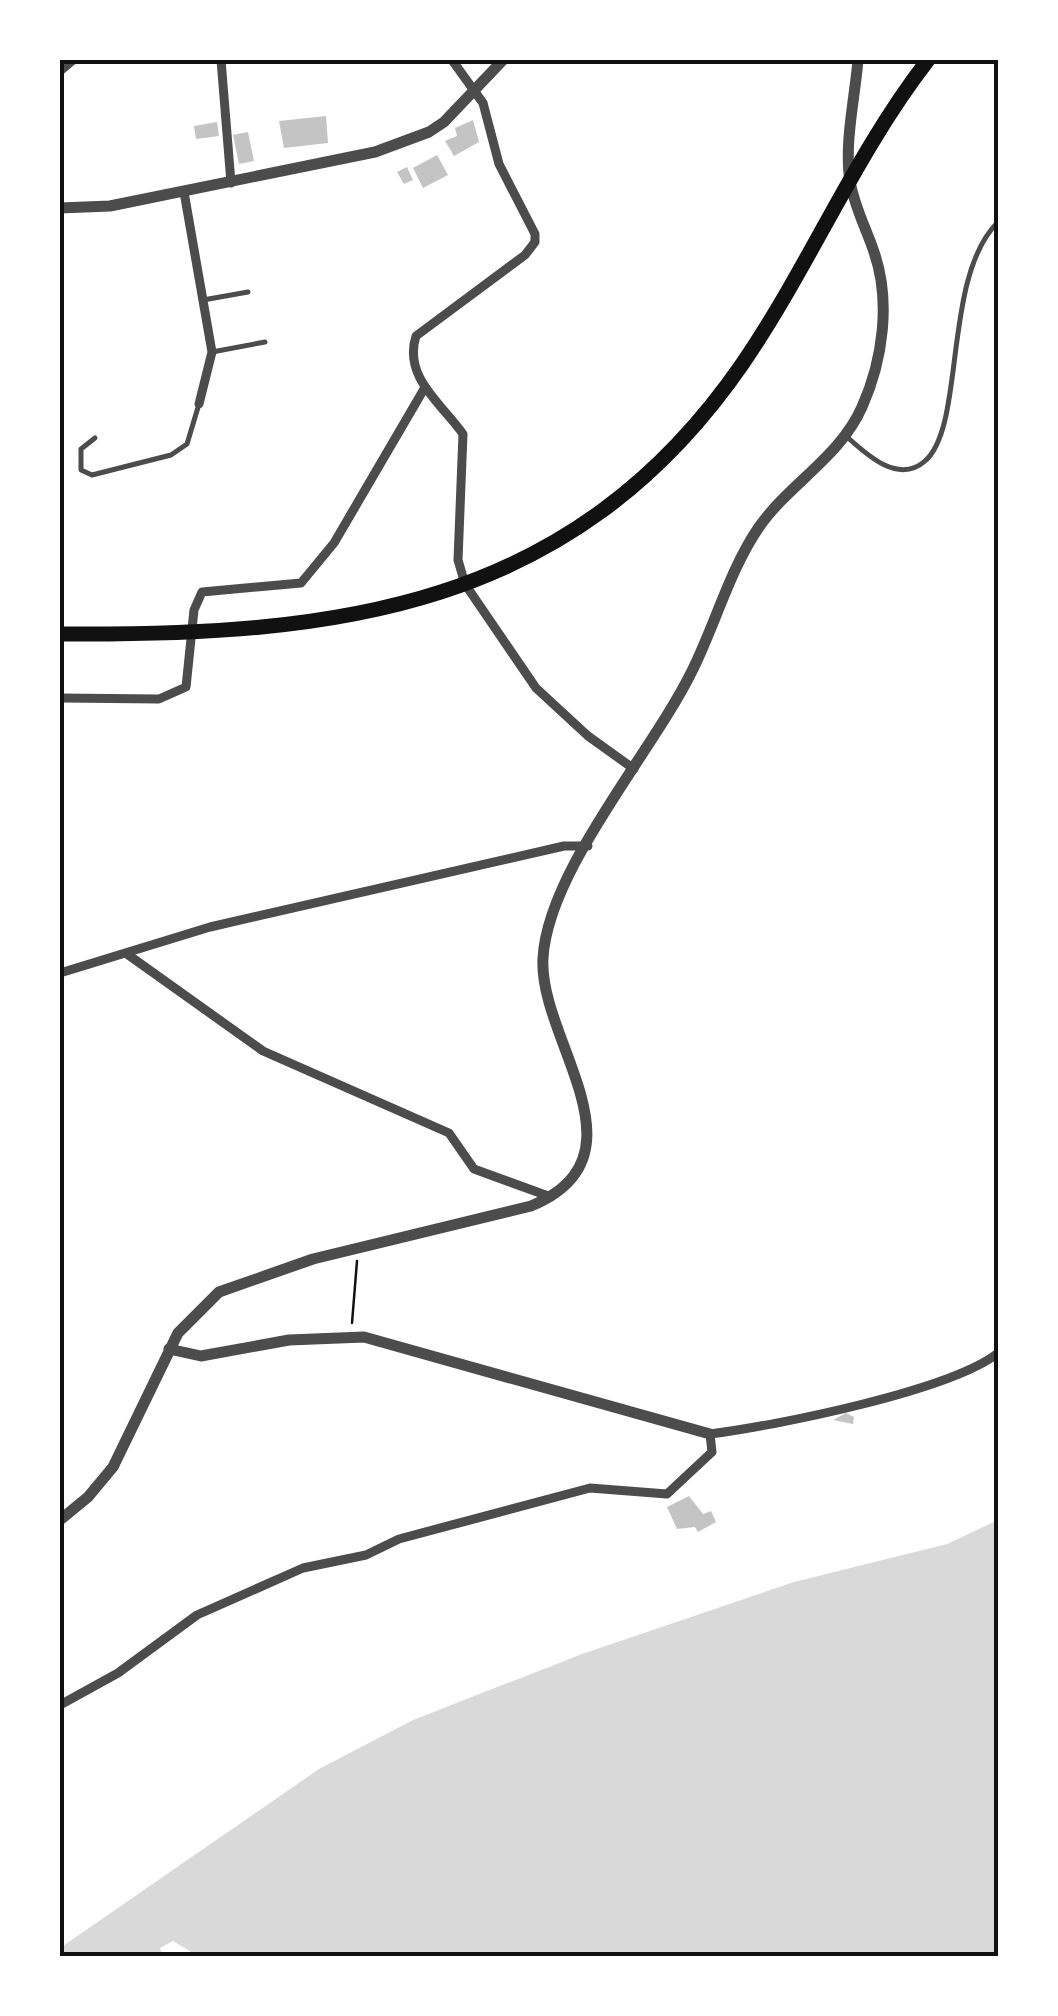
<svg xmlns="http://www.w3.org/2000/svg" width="1058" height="2016" viewBox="0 0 1058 2016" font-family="'IBM Plex Serif',serif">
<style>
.water{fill:#d9d9d9}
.building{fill:#c4c4c4}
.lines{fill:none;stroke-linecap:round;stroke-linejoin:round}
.path{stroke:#111;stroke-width:2.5}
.service{stroke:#4c4c4c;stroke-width:5}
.minor{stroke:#4c4c4c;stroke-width:9}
.tertiary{stroke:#4c4c4c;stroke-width:11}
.trunk{stroke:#111;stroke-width:15}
.neatline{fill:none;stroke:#111;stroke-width:4}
</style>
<rect width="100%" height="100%" fill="#fff"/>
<!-- water -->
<path class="water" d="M998,1520V1956H188L190,1951L173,1941L160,1948L163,1956H60V1948L319,1769L413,1720L582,1654L794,1582L947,1544Z"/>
<!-- building -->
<g class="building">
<path d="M326,116L328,143L284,148L279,121Z"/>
<path d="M473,120L479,142L454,156L445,141L457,136L455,128Z"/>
<path d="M217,122L219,136L196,139L194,126Z"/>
<path d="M248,132L254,161L239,164L233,135Z"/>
<path d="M437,155L448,175L423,188L413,168Z"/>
<path d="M407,167L413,180L404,184L397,172Z"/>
<path d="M846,1413L854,1417L853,1424L833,1420Z"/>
<path d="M689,1496L703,1514L711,1511L716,1522L698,1532L695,1527L677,1529L667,1507Z"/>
</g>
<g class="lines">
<!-- path -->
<path class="path" d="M352,1323L357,1261"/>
<!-- service -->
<g class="service">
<path d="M203,300L248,292"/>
<path d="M212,352L265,342"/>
<path d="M846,436C866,454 898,485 925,461C966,425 942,277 998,222"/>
<path d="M95,438L81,449V470L92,475L171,455L187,444L199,404"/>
</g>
<!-- minor -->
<g class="minor">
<path d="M221,60L231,183"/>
<path d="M452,60L483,103L499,164L535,234V242L525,255L416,336C403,377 441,403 463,434L458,560L465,584L536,688L588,736L634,769"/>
<path d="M60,71L73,60"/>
<path d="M184,192L212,352L199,404"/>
<path d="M60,698L159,699L186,687L194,610L202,592L301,583L334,543L424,389"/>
<path d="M127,954L263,1051L449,1133L474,1169L551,1197"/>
<path d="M60,973L210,927L564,846H588"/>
<path d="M60,1705L118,1673L197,1615L303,1568L366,1555L399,1539L590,1488L667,1494L712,1452L710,1434C774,1426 950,1391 998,1353"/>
</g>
<!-- tertiary -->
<g class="tertiary">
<path d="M60,208L110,206L375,152L429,132L444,122L503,60"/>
<path d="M169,1349L201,1356L289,1340L364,1337L710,1434"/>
<path d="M60,1520L88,1497L113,1467L178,1333L219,1292L313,1259L531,1206C652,1156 538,1040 543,958C548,870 652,753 692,671C715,625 730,569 759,527C789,484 840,457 862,407C883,360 891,301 874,252C866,228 854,206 850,181C844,144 855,97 858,60"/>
</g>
<!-- trunk -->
<path class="trunk" d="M60,634C336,636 573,610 743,363C810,265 855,154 928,60"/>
</g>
<!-- border -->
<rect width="1058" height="2016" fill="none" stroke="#ffffff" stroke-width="125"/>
<rect x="62" y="62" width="934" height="1892" class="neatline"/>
</svg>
